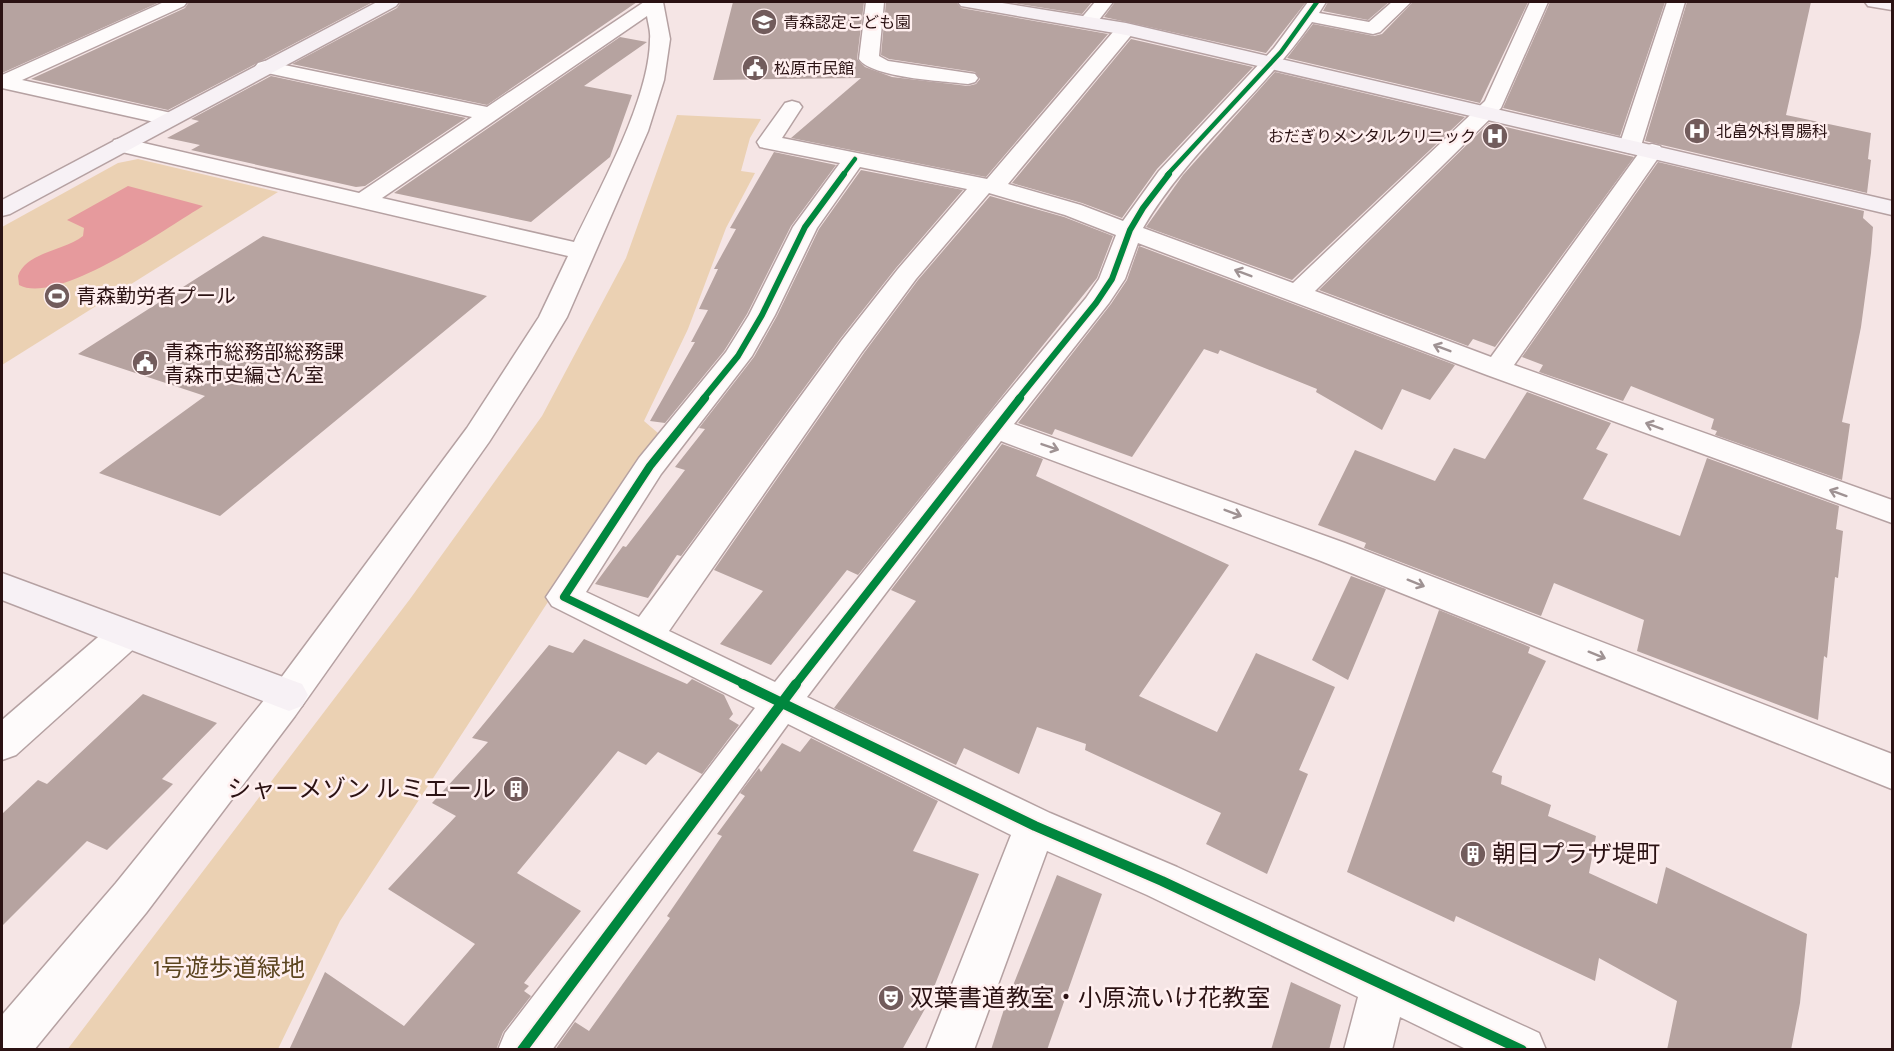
<svg xmlns="http://www.w3.org/2000/svg" width="1894" height="1051" viewBox="0 0 1894 1051" font-family="Karla,'Noto Sans JP',sans-serif">
<style>
.green{fill:#ebd1b3}
.water{fill:#e69a9d}
.building{fill:#b6a3a0}
.lines{fill:none;stroke-linecap:round;stroke-linejoin:round}
.street-casing{stroke:#b5a1a2;stroke-width:3}
.secondary-casing{stroke:#b5a1a2;stroke-width:3}
.street{fill:#fefbfb;fill-rule:evenodd}
.secondary{fill:#f7f1f5;fill-rule:evenodd}
.cycleway-far3-casing{stroke:#ffefef;stroke-width:7}
.cycleway-far2-casing{stroke:#ffefef;stroke-width:9}
.cycleway-far1-casing{stroke:#ffefef;stroke-width:11}
.cycleway-casing{stroke:#ffefef;stroke-width:14}
.cycleway-far3{stroke:#00873e;stroke-width:4.5}
.cycleway-far2{stroke:#00873e;stroke-width:6}
.cycleway-far1{stroke:#00873e;stroke-width:8}
.cycleway{stroke:#00873e;stroke-width:10}
.oneway{stroke:#9f9293}
.labels{text-anchor:middle;stroke-width:5;stroke-linejoin:round;paint-order:stroke}
.far-poi-label{font-size:16px;fill:#2b1213;stroke:#ffefef;text-anchor:start}
.poi-label{font-size:20px;fill:#2b1213;stroke:#ffefef;text-anchor:start}
.near-poi-label{font-size:24px;fill:#2b1213;stroke:#ffefef;text-anchor:start}
.near-park-label{font-size:24px;fill:#5c4520;stroke:#ffefef}
</style>
<rect width="100%" height="100%" fill="#f5e5e5"/>
<!-- green -->
<g class="green">
<path d="M677,115L761,119L750,138L741,171L755,173L726,228L688,329L644,421L658,433L340,921L278,1049L67,1050L410,599L542,416L626,258Z"/>
<path d="M138,159L278,192L2,365V227L118,163Z"/>
</g>
<!-- water -->
<path class="water" d="M128,186L203,206C168,227 57,306 19,285L18,276C26,252 64,251 83,236L84,228L67,220Z"/>
<!-- building -->
<g class="building">
<path d="M2,2H160L2,73Z"/>
<path d="M189,2H373L168,110L31,79L185,8Z"/>
<path d="M401,2H637L487,105L292,64L397,8Z"/>
<path d="M733,2H864L857,59L865,67L892,77L968,86L976,84L980,79L975,72L889,59L881,55L886,2H956L961,8L1108,34L986,177L791,138L861,78L713,80Z"/>
<path d="M1007,2H1092L1082,14Z"/>
<path d="M1115,2H1306L1266,53L1104,17Z"/>
<path d="M1328,2H1389L1368,20L1323,11Z"/>
<path d="M1413,2H1528L1480,103L1287,58L1313,24L1374,36L1382,34Z"/>
<path d="M1550,2H1665L1620,136L1503,108Z"/>
<path d="M1687,2H1811L1786,115L1871,133L1868,159L1871,160L1867,193L1645,141Z"/>
<path d="M620,37L647,42L584,86L632,95L610,157L531,222L394,193Z"/>
<path d="M1131,39L1253,67L1157,169L1122,218L1082,203L1012,183Z"/>
<path d="M1275,72L1465,117L1292,280L1146,227L1183,175Z"/>
<path d="M271,76L466,118L365,186L356,187L191,150L200,145L167,138L199,121L191,119Z"/>
<path d="M1489,123L1634,157L1495,347L1473,339L1468,346L1319,290Z"/>
<path d="M774,152L836,165L791,226L747,314L724,351L665,423L650,421L695,342H691L708,310L699,309L718,269H714L736,229L730,228Z"/>
<path d="M1658,162L1864,211L1863,218L1873,227L1871,253L1861,327L1842,422L1850,424L1842,480L1715,435L1717,431L1711,429L1714,419L1631,386L1623,401L1539,372L1543,365L1522,357Z"/>
<path d="M861,170L963,190L896,268L840,339L681,556L677,555L648,598L595,584L623,546L626,547L685,470L675,467L705,429L699,428L754,357L777,316L819,229Z"/>
<path d="M990,196L1064,217L1113,236L1097,278L858,575L847,570L771,665L720,644L763,591L714,570L864,353L918,280Z"/>
<path d="M263,236L487,296L220,516L99,473L205,396L78,354Z"/>
<path d="M1139,246L1455,365L1430,400L1402,389L1382,430L1316,392L1317,389L1220,350L1218,354L1204,349L1132,457L1055,429L1052,435L1018,423L1111,304L1127,280Z"/>
<path d="M1527,392L1611,423L1596,449L1608,454L1583,499L1680,536L1707,458L1839,506L1836,529L1843,531L1838,578L1835,577L1827,658L1824,656L1818,720L1637,651L1644,620L1554,583L1541,616L1364,548L1366,543L1318,525L1355,450L1435,481L1454,448L1485,459Z"/>
<path d="M1002,444L1043,459L1036,476L1229,565L1139,696L1217,732L1256,653L1335,687L1299,770L1308,774L1267,874L1206,844L1221,813L1085,750L1086,744L1037,727L1019,774L964,748L956,765L834,708L916,601L891,590Z"/>
<path d="M1351,576L1386,589L1348,680L1312,660Z"/>
<path d="M1439,610L1530,647L1528,653L1546,661L1492,772L1502,776L1501,784L1551,805L1548,816L1596,836L1589,873L1657,904L1666,867L1807,934L1800,1003L1791,1050H1667L1677,1001L1599,958L1595,981L1456,916L1454,922L1347,872Z"/>
<path d="M584,639L687,684L692,679L724,695L733,714L729,719L739,725L702,774L658,752L646,765L618,751L517,873L581,911L524,983L529,986L524,991L531,996L503,1032L496,1050H289L325,972L404,1026L475,944L388,889L456,816L432,803L488,742L472,738L549,645L573,653Z"/>
<path d="M143,694L217,723L162,779L173,784L107,850L87,841L2,926V814L38,780L47,784Z"/>
<path d="M811,738L938,801L913,851L979,874L934,987L936,989L902,1050H555L575,1022L589,1031L670,918L667,916L722,836L717,834L745,796L740,793L759,768L761,772L782,743L800,752Z"/>
<path d="M1057,875L1102,894L1047,1050H991L1006,1003Z"/>
<path d="M1291,982L1341,1005L1329,1050H1271Z"/>
</g>
<g class="lines">
<!-- street casing -->
<g class="street-casing">
<g id="street">
<path d="M164,2H187L184,6L22,80L176,114L179,119L176,124L168,125L2,88V75Z"/>
<path d="M644,2H663L670,39L664,80L648,131L567,317L535,370L489,442L295,716L146,913L34,1050H2V1015L116,883L269,694L467,428L539,317L568,256L122,152L114,150L111,145L114,140L122,138L359,193L472,117L258,71L255,67L258,63L265,61L487,107ZM647,16C648,23 651,32 650,39C650,98 600,188 574,242L382,198Z"/>
<path d="M866,2H884L879,56L888,61L975,74L978,78L975,82L968,84C944,81 872,78 859,59Z"/>
<path d="M1095,2H1113L1095,25H1081L1079,21Z"/>
<path d="M1308,2H1326L1319,13L1369,22L1392,2H1411L1380,32L1373,34L1312,22C1261,95 1188,151 1143,228L1293,283L1485,101L1530,2H1548L1501,108L1315,291L1491,357L1644,146L1652,144L1660,146L1663,151L1514,365L1892,500V523L1487,375L1138,243L1125,279L1109,303L1014,424L1345,543L1892,754V789L1321,561L1001,441L807,697L1050,813L1177,867L1539,1033L1546,1050H1468L1400,1017L1392,1050H1344L1358,997L1147,895L1047,851L974,1050H926L1011,835L788,724L552,1050H498L505,1033L755,708L552,606L546,597L639,458L726,352L749,315L793,227L840,163L760,147L757,142L785,103L792,101L799,103L802,107L782,138L987,179L1119,25H1133L1135,29L1133,33L1008,184L1081,205L1123,221L1159,171L1274,48ZM860,167L967,189L898,269L842,340L639,617L586,592L661,474L752,356L775,315L817,228ZM989,193L1065,215L1116,235L1099,279L1086,298L984,421L775,682L669,631L862,352L916,279Z"/>
<path d="M1667,2H1685L1641,146L1638,151L1630,153L1622,151L1619,146Z"/>
<path d="M125,621L138,625L143,635L138,645L16,755L2,760V720L112,625Z"/>
</g>
</g>
<!-- secondary casing -->
<g class="secondary-casing">
<g id="secondary">
<path d="M377,2H399L396,6L10,214L2,216V200Z"/>
<path d="M958,2H996L1126,23L1892,201V215L1126,35L967,7L961,6Z"/>
<path d="M1865,2H1892V10L1868,6Z"/>
<path d="M2,573L302,684L308,695L302,706L289,711L2,600Z"/>
</g>
</g>
<!-- street -->
<use href="#street" class="street"/>
<!-- secondary -->
<use href="#secondary" class="secondary"/>
<!-- cycleway-far3 casing -->
<g class="cycleway-far3-casing">
<g id="cycleway-far3">
<path d="M843,175L855,159"/>
<path d="M1167,175L1281,52L1317,2"/>
</g>
</g>
<!-- cycleway-far2 casing -->
<g class="cycleway-far2-casing">
<g id="cycleway-far2">
<path d="M703,399L738,356L762,315L805,227L844,174"/>
<path d="M1018,399L1096,303L1112,279L1130,230L1143,208L1169,174"/>
</g>
</g>
<!-- cycleway-far1 casing -->
<g class="cycleway-far1-casing">
<g id="cycleway-far1">
<path d="M705,398L650,466L564,597L746,685"/>
<path d="M795,685L1020,398"/>
</g>
</g>
<!-- cycleway casing -->
<g class="cycleway-casing">
<g id="cycleway">
<path d="M743,684L1035,826L1162,881L1522,1050"/>
<path d="M522,1050L796,684"/>
</g>
</g>
<!-- cycleway-far3 -->
<use href="#cycleway-far3" class="cycleway-far3"/>
<!-- cycleway-far2 -->
<use href="#cycleway-far2" class="cycleway-far2"/>
<!-- cycleway-far1 -->
<use href="#cycleway-far1" class="cycleway-far1"/>
<!-- cycleway -->
<use href="#cycleway" class="cycleway"/>
</g>
<!-- one-way arrows -->
<defs><path id="oneway-shaft" d="M-6 0H5M1.5-3L5.5 0L1.5 3" fill="none" stroke-width="1.6" stroke-linecap="round" stroke-linejoin="round" transform="scale(1.5)"/></defs>
<g class="oneway">
<use href="#oneway-shaft" transform="translate(1243 273) rotate(-159)"/>
<use href="#oneway-shaft" transform="translate(1442 348) rotate(-159)"/>
<use href="#oneway-shaft" transform="translate(1654 426) rotate(-160)"/>
<use href="#oneway-shaft" transform="translate(1050 447) rotate(19)"/>
<use href="#oneway-shaft" transform="translate(1838 493) rotate(-160)"/>
<use href="#oneway-shaft" transform="translate(1233 513) rotate(21)"/>
<use href="#oneway-shaft" transform="translate(1416 583) rotate(22)"/>
<use href="#oneway-shaft" transform="translate(1597 655) rotate(22)"/>
</g>
<!-- icons -->
<defs>
<g id="school-disc" transform="scale(1.35)"><circle r="9.5" fill="#725c5c" stroke="#ffefef"/><path d="M0-5L7-2L0 1L-7-2ZM-4 1L0 2.5L4 1V4Q0 6-4 4Z" fill="#fff"/></g>
<g id="civic-disc" transform="scale(1.35)"><circle r="9.5" fill="#725c5c" stroke="#ffefef"/><path d="M-.6-6.5H3V-4.5H.6V-3L4-1V1h2V6H-6V1h2V-1L-.6-3ZM-1.2 2.5V6h2.4V2.5Z" fill="#fff"/></g>
<g id="hospital-disc" transform="scale(1.35)"><circle r="9.5" fill="#725c5c" stroke="#ffefef"/><path d="M-5-5h3v3.5h4V-5h3V5h-3V1.5h-4V5h-3Z" fill="#fff"/></g>
<g id="stadium-disc" transform="scale(1.35)"><circle r="9.5" fill="#725c5c" stroke="#ffefef"/><path d="M0-5a6.5 5 0 1 0 0 10a6.5 5 0 1 0 0-10ZM-3.5-1.8h7v3.6h-7Z" fill="#fff"/></g>
<g id="building-disc" transform="scale(1.35)"><circle r="9.5" fill="#725c5c" stroke="#ffefef"/><path d="M-4-6H4V6H1V3H-1V6H-4ZM-2.5-4.3h1.7v1.8h-1.7ZM.8-4.3h1.7v1.8H.8ZM-2.5-1h1.7V.8h-1.7ZM.8-1h1.7V.8H.8Z" fill="#fff"/></g>
<g id="theatre-disc" transform="scale(1.35)"><circle r="9.5" fill="#725c5c" stroke="#ffefef"/><path d="M-5-5.5Q0-4 5-5.5V0Q5 5 0 6Q-5 5-5 0ZM-3.3-2.5H-1v1.5H-3.3ZM1-2.5H3.3v1.5H1ZM-2.8 1Q0 5.5 2.8 1Z" fill="#fff"/></g>
</defs>
<g fill-rule="evenodd">
<use href="#school-disc" x="764" y="22"/>
<use href="#civic-disc" x="755" y="68"/>
<use href="#hospital-disc" x="1697" y="131"/>
<use href="#hospital-disc" x="1495" y="136"/>
<use href="#stadium-disc" x="57" y="296"/>
<use href="#civic-disc" x="145" y="363"/>
<use href="#building-disc" x="516" y="789"/>
<use href="#building-disc" x="1473" y="854"/>
<use href="#theatre-disc" x="891" y="998"/>
</g>
<g class="labels">
<!-- far-poi labels -->
<g class="far-poi-label">
<text x="783" y="28">青森認定こども園</text>
<text x="774" y="74">松原市民館</text>
<text x="1716" y="137">北畠外科胃腸科</text>
<text x="1476" y="142" text-anchor="end">おだぎりメンタルクリニック</text>
</g>
<!-- poi labels -->
<g class="poi-label">
<text x="76" y="303">青森勤労者プール</text>
<text x="164" y="359">青森市総務部総務課<tspan x="164" dy="23">青森市史編さん室</tspan></text>
</g>
<!-- near-poi labels -->
<g class="near-poi-label">
<text x="496" y="797" text-anchor="end">シャーメゾン ルミエール</text>
<text x="1492" y="862">朝日プラザ堤町</text>
<text x="910" y="1006">双葉書道教室・小原流いけ花教室</text>
</g>
<!-- near-park labels -->
<g class="near-park-label">
<text x="229" y="976">1号遊歩道緑地</text>
</g>
</g>
<!-- border -->
<rect width="1894" height="1051" fill="none" stroke="#2b1213" stroke-width="6"/>
</svg>
